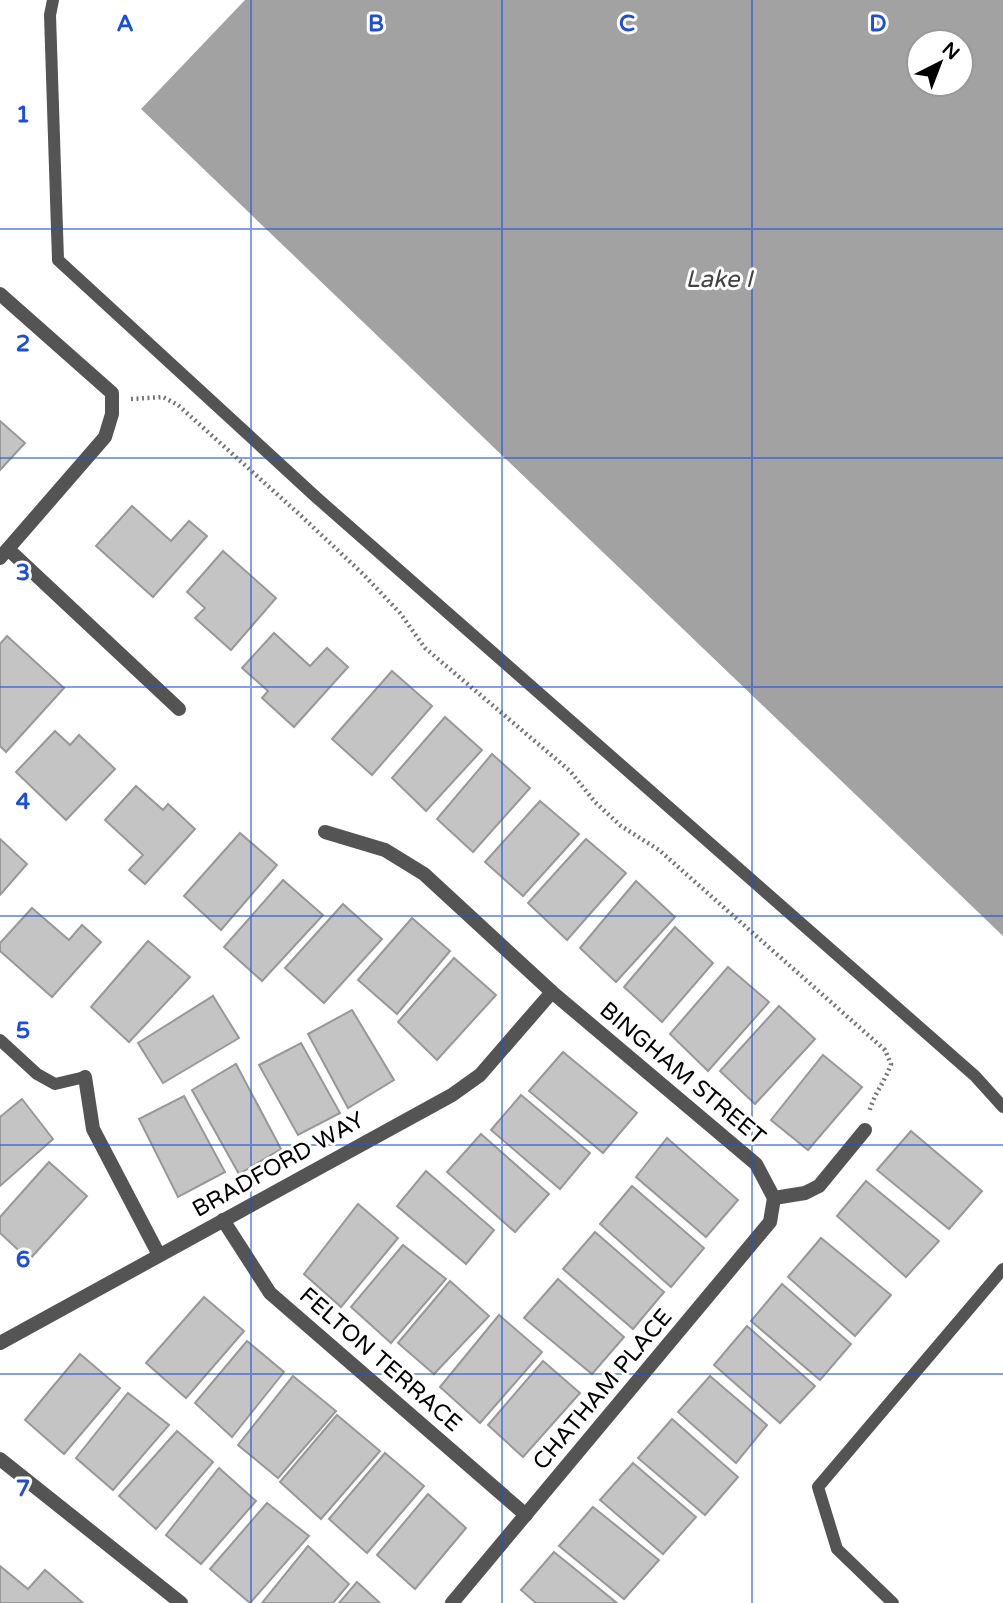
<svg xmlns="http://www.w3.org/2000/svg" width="1003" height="1603" viewBox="0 0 1003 1603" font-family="'Varela Round',sans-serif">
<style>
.water{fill:#a2a2a2;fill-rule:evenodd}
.building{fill:#c4c4c4;stroke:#989898;stroke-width:2}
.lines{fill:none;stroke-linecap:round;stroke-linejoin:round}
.path{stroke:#767676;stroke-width:4.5;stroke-dasharray:2 3.5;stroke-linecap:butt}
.service{stroke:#545454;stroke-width:12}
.minor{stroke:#545454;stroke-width:14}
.grid{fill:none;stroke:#1d4ed8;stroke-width:2;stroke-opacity:0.55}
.labels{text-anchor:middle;stroke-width:6;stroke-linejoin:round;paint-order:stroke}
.street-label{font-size:23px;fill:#000;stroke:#fff}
.water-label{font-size:24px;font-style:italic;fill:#434343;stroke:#fff}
.grid-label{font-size:23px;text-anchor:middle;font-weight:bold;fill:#1d4ed8;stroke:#fff;stroke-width:6;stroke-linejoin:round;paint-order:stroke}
</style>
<rect width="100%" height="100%" fill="#fff"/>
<!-- water -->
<path class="water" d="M245,0H1003V936L141,109ZM919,42H961V84H919Z"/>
<!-- building -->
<g class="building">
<path d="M0,421L25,443L0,470Z"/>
<path d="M132,506L171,541L189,521L207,536L153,597L96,546Z"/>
<path d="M223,551L276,598L231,650L195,618L205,608L187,592Z"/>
<path d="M274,633L310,666L327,648L348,667L294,727L262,698L268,691L242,668Z"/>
<path d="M7,636L64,688L6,752L0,746V644Z"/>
<path d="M392,671L432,706L372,775L332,739Z"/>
<path d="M445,717L482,750L426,811L392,778Z"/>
<path d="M55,731L70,745L79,735L115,769L66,820L16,772Z"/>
<path d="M492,754L530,788L473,852L437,819Z"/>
<path d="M136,786L163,810L168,804L195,829L145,884L129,870L143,855L105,820Z"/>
<path d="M540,801L579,834L523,896L485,862Z"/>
<path d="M240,833L277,865L221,930L184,896Z"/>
<path d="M0,839L27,864L0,895Z"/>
<path d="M586,839L626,873L567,940L528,903Z"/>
<path d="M283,880L323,915L262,981L224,947Z"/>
<path d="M636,881L675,917L616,982L580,948Z"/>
<path d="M343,904L382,939L324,1003L285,968Z"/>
<path d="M32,908L69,940L82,925L101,942L52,997L0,951V943Z"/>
<path d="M412,918L450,951L397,1014L358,980Z"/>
<path d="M675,927L713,963L662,1022L624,987Z"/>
<path d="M148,941L190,977L129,1042L91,1007Z"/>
<path d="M454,958L496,995L437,1060L398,1022Z"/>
<path d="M728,967L769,1002L708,1071L670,1034Z"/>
<path d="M213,996L239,1038L163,1083L138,1043Z"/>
<path d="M779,1006L815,1039L755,1104L720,1071Z"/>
<path d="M352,1010L394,1080L348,1108L308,1034Z"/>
<path d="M301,1043L340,1113L298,1135L259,1065Z"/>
<path d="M563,1052L637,1113L603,1153L529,1091Z"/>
<path d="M823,1055L862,1087L808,1150L771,1120Z"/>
<path d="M236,1064L281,1149L239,1174L192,1090Z"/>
<path d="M521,1095L590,1153L560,1189L491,1130Z"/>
<path d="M184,1096L225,1172L178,1197L139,1119Z"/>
<path d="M22,1099L53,1139L0,1186V1117Z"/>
<path d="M911,1131L982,1191L949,1229L877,1170Z"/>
<path d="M481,1134L549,1194L515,1232L447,1172Z"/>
<path d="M667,1138L738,1200L706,1237L636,1177Z"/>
<path d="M49,1162L87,1196L29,1260L0,1233V1217Z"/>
<path d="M426,1171L494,1230L466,1264L397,1206Z"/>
<path d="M866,1181L939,1241L906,1277L837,1216Z"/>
<path d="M632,1186L704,1248L671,1287L600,1224Z"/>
<path d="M358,1204L398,1238L341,1307L304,1274Z"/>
<path d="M595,1232L664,1292L633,1329L563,1269Z"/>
<path d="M821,1238L891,1295L855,1336L788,1277Z"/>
<path d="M403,1245L446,1279L391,1343L351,1307Z"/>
<path d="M558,1279L624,1337L592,1374L524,1318Z"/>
<path d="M450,1281L489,1316L434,1374L398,1343Z"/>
<path d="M782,1284L851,1344L820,1380L751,1321Z"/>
<path d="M204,1297L244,1331L186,1398L146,1363Z"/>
<path d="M499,1315L542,1352L480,1423L440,1387Z"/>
<path d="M747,1326L815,1386L780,1423L714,1365Z"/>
<path d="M247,1341L284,1372L232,1437L195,1403Z"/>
<path d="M80,1354L120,1388L64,1454L25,1420Z"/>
<path d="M543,1361L580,1393L523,1457L488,1425Z"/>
<path d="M293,1376L336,1411L278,1478L238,1445Z"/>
<path d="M710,1376L767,1425L736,1463L678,1412Z"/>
<path d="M128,1393L169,1425L113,1490L76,1458Z"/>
<path d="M337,1415L380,1451L321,1519L280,1482Z"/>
<path d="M672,1419L738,1477L705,1515L638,1458Z"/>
<path d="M177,1431L213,1462L156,1529L119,1496Z"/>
<path d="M385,1453L424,1486L367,1553L329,1519Z"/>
<path d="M633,1463L696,1517L663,1554L600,1500Z"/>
<path d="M219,1468L256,1501L201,1564L166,1535Z"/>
<path d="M428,1494L466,1528L415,1589L377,1555Z"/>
<path d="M267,1503L309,1536L250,1603L210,1569Z"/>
<path d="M593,1507L659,1560L624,1599L559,1546Z"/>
<path d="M308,1546L349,1584L333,1603H262Z"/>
<path d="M554,1552L617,1603H536L521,1590Z"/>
<path d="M0,1566L28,1589L45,1570L83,1603H0Z"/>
<path d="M357,1582L380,1603H339Z"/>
</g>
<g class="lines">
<!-- path -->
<path class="path" d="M131,399L163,397L178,405L298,513L363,574L400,613L425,648L570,771L595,802L621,826L659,850L885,1050L891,1064C885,1082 873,1095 869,1113"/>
<!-- service -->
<g class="service">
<path d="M53,0L50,15L58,260L317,498L975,1076L1003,1107"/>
<path d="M0,1040L37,1074L55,1084L85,1077"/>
<path d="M893,1603L837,1549L818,1487L1003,1269"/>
</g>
<!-- minor -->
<g class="minor">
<path d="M0,294L112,393V414L105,437L0,558"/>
<path d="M8,549L179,709"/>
<path d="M325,832L385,850L424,874L552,992L756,1164L774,1198"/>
<path d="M85,1077L93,1129L159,1255"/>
<path d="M774,1198L805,1193L819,1186L865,1130"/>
<path d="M223,1220L270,1293L526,1515"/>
<path d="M0,1343L452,1095L480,1075L552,992"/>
<path d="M0,1459L181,1603"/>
<path d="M452,1603L770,1222L774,1198"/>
</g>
</g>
<!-- grid -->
<path class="grid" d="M251,0V1603M502,0V1603M752,0V1603M0,229H1003M0,458H1003M0,687H1003M0,916H1003M0,1145H1003M0,1374H1003"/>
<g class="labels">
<!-- street labels -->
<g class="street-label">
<text transform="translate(683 1073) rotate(40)" y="8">BINGHAM STREET</text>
<text transform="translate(278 1164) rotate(-29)" y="8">BRADFORD WAY</text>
<text transform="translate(381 1359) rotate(41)" y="8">FELTON TERRACE</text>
<text transform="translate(602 1389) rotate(-50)" y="8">CHATHAM PLACE</text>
</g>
<!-- water labels -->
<g class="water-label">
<text x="719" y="287">Lake I</text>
</g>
</g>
<g class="grid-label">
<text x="125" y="31">A</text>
<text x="376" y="31">B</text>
<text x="627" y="31">C</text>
<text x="878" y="31">D</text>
<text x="23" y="122">1</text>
<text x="23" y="351">2</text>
<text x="23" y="580">3</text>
<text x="23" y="809">4</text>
<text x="23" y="1038">5</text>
<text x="23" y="1267">6</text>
<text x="23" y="1496">7</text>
</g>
<!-- north arrow -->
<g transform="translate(940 63) rotate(42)"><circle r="33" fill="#ffffff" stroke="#999999" stroke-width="2"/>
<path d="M0-5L12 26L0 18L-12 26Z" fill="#000000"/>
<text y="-10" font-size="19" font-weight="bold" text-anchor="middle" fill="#000000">N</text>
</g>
</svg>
